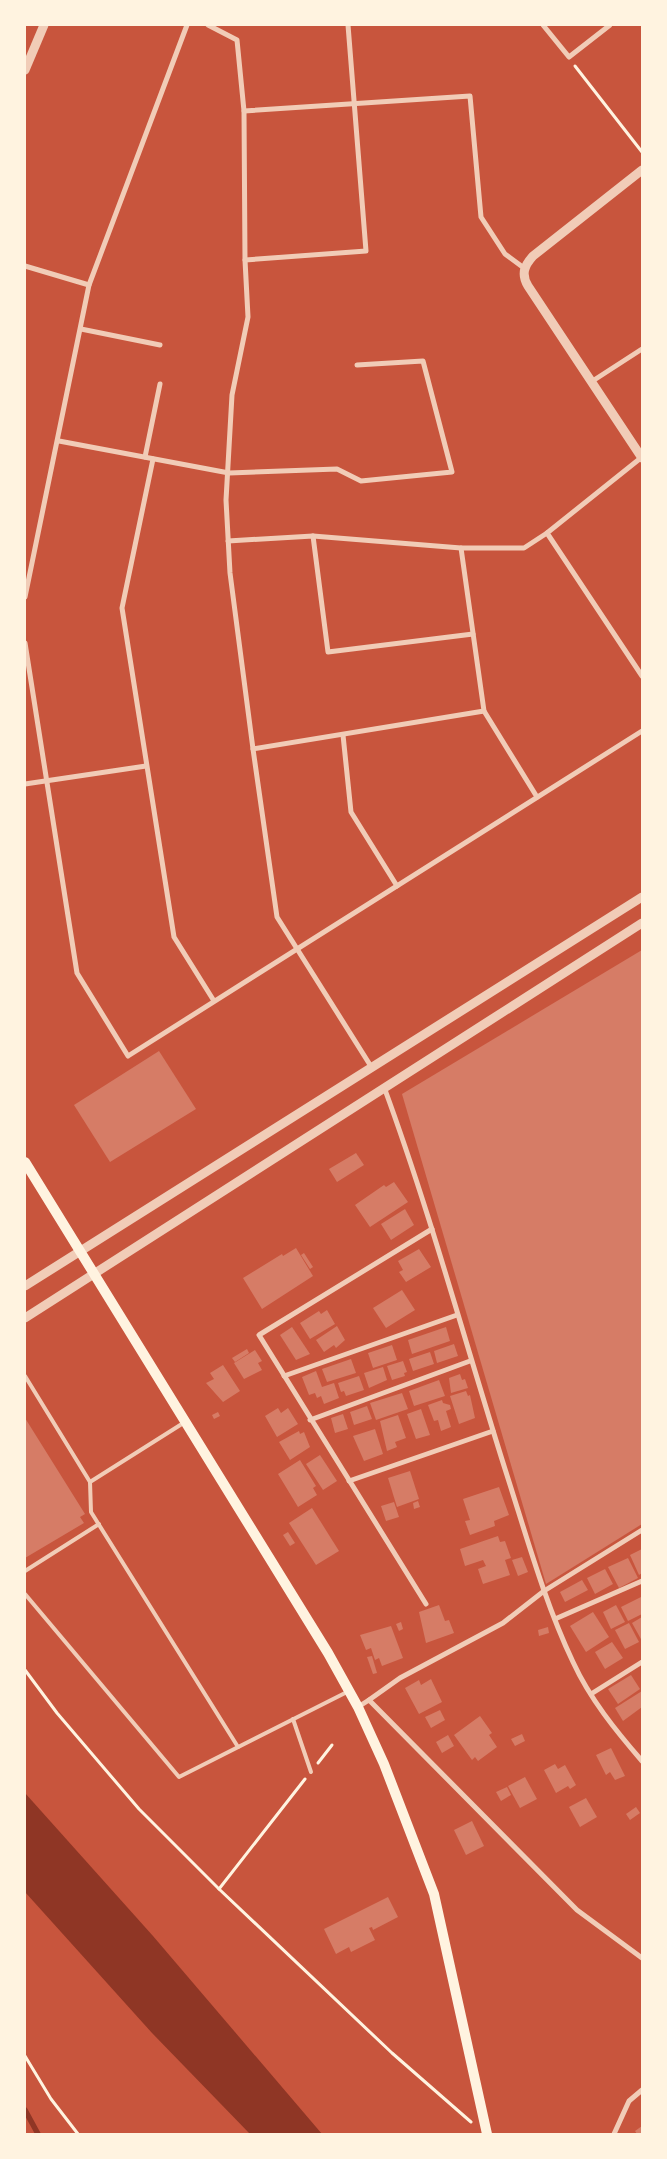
<svg xmlns="http://www.w3.org/2000/svg" width="667" height="2159" viewBox="0 0 667 2159" font-family="'Roboto Condensed',sans-serif">
<style>
.water{fill:#8f3625}
.lines{fill:none;stroke-linecap:round;stroke-linejoin:round}
.stream{stroke:#8f3625;stroke-width:5.5}
.building{fill:#d67c66}
.path{stroke:#fff3e0;stroke-width:3}
.service{stroke:#f1ccb7;stroke-width:4}
.minor{stroke:#f1ccb7;stroke-width:5}
.tertiary{stroke:#f1ccb7;stroke-width:9}
.secondary{stroke:#fff3e0;stroke-width:10}
</style>
<rect width="100%" height="100%" fill="#c8553d"/>
<!-- water -->
<path class="water" d="M25,1793L153,1936L322,2134H250L152,2033L25,1892Z"/>
<g class="lines">
<!-- stream -->
<path class="stream" d="M25,2110L38,2134"/>
</g>
<!-- building -->
<g class="building">
<path d="M642,950V1524L546,1584L402,1094Z"/>
<path d="M159,1051L196,1109L110,1162L74,1105Z"/>
<path d="M356,1153L364,1165L337,1182L329,1169Z"/>
<path d="M394,1182L408,1202L370,1227L355,1205L384,1185L386,1187Z"/>
<path d="M405,1209L414,1225L391,1240L381,1224Z"/>
<path d="M296,1248L313,1276L262,1309L243,1278L282,1254L283,1256Z"/>
<path d="M419,1249L431,1267L406,1282L399,1272L403,1270L398,1261Z"/>
<path d="M304,1253L313,1267L310,1269L301,1255Z"/>
<path d="M402,1290L415,1310L386,1328L373,1308Z"/>
<path d="M327,1310L335,1324L310,1339L300,1323L319,1311L321,1314Z"/>
<path d="M337,1326L345,1340L336,1348L334,1345L324,1352L316,1340Z"/>
<path d="M292,1327L310,1354L296,1360L280,1335Z"/>
<path d="M446,1327L450,1341L412,1354L408,1340Z"/>
<path d="M454,1344L458,1356L437,1363L434,1351Z"/>
<path d="M392,1345L397,1360L373,1368L368,1353Z"/>
<path d="M247,1349L249,1353L235,1362L232,1358Z"/>
<path d="M255,1350L262,1361L258,1363L262,1370L244,1379L234,1363Z"/>
<path d="M430,1352L434,1364L413,1371L409,1359Z"/>
<path d="M351,1359L356,1373L327,1382L322,1369Z"/>
<path d="M403,1361L407,1372L404,1373L405,1376L392,1380L387,1366Z"/>
<path d="M223,1365L240,1391L223,1402L206,1383L214,1379L210,1373Z"/>
<path d="M383,1367L387,1380L369,1388L364,1373Z"/>
<path d="M316,1371L322,1387L334,1383L339,1398L324,1404L321,1396L317,1398L315,1393L309,1395L302,1377Z"/>
<path d="M460,1374L462,1380L465,1379L468,1388L451,1393L449,1378Z"/>
<path d="M359,1376L364,1390L346,1396L344,1391L341,1392L338,1383Z"/>
<path d="M439,1380L445,1396L414,1406L409,1391Z"/>
<path d="M466,1391L468,1396L470,1395L475,1418L459,1424L450,1396Z"/>
<path d="M402,1393L408,1409L376,1420L370,1403Z"/>
<path d="M442,1400L443,1403L450,1405L451,1409L446,1411L451,1427L441,1431L438,1420L434,1421L428,1405Z"/>
<path d="M367,1406L372,1419L354,1425L350,1412Z"/>
<path d="M278,1408L281,1413L288,1408L298,1424L277,1437L265,1416Z"/>
<path d="M421,1409L430,1435L416,1439L407,1414Z"/>
<path d="M218,1412L220,1416L214,1419L212,1415Z"/>
<path d="M343,1414L348,1429L335,1433L331,1418Z"/>
<path d="M398,1415L406,1438L395,1442L397,1447L387,1451L380,1421Z"/>
<path d="M25,1418L85,1514L80,1517L84,1523L25,1558Z"/>
<path d="M375,1429L383,1454L364,1461L353,1436Z"/>
<path d="M299,1431L300,1434L304,1432L310,1447L290,1460L279,1442Z"/>
<path d="M320,1455L337,1481L323,1490L306,1464Z"/>
<path d="M300,1460L316,1486L313,1488L317,1495L298,1507L278,1474Z"/>
<path d="M410,1471L419,1499L397,1507L388,1478Z"/>
<path d="M499,1487L509,1515L494,1521L495,1526L470,1535L465,1521L470,1520L463,1499Z"/>
<path d="M418,1501L420,1507L414,1509L413,1503Z"/>
<path d="M394,1502L399,1517L386,1521L381,1506Z"/>
<path d="M312,1508L339,1551L316,1565L289,1523Z"/>
<path d="M288,1532L295,1543L290,1546L283,1535Z"/>
<path d="M498,1536L500,1542L505,1541L511,1558L505,1560L510,1575L483,1584L478,1569L486,1566L483,1560L465,1566L460,1549Z"/>
<path d="M642,1549V1573L639,1575L630,1555Z"/>
<path d="M522,1557L528,1572L518,1576L512,1560Z"/>
<path d="M628,1558L638,1578L619,1588L608,1567Z"/>
<path d="M605,1569L613,1584L595,1594L587,1578Z"/>
<path d="M582,1580L588,1590L565,1602L560,1592Z"/>
<path d="M641,1597L642,1614L628,1621L621,1607Z"/>
<path d="M439,1605L445,1621L449,1620L454,1633L426,1643L419,1612Z"/>
<path d="M616,1605L625,1622L611,1629L603,1612Z"/>
<path d="M593,1612L609,1637L586,1652L570,1626Z"/>
<path d="M642,1617V1641L632,1623Z"/>
<path d="M401,1622L403,1629L399,1631L396,1624Z"/>
<path d="M629,1623L639,1642L625,1649L615,1630Z"/>
<path d="M391,1626L403,1658L382,1666L379,1658L375,1660L371,1648L366,1650L360,1635Z"/>
<path d="M548,1627L549,1633L539,1636L538,1630Z"/>
<path d="M612,1642L623,1658L605,1669L595,1652Z"/>
<path d="M372,1656L377,1673L373,1674L367,1657Z"/>
<path d="M631,1675L640,1689L618,1704L608,1689Z"/>
<path d="M431,1679L442,1702L419,1714L405,1688L419,1680L421,1685Z"/>
<path d="M642,1691V1707L623,1721L615,1708Z"/>
<path d="M440,1710L445,1720L431,1728L425,1717Z"/>
<path d="M480,1716L492,1733L489,1735L497,1747L478,1761L475,1757L472,1760L454,1735Z"/>
<path d="M522,1734L525,1741L515,1746L511,1739Z"/>
<path d="M448,1735L454,1746L442,1753L436,1742Z"/>
<path d="M611,1748L625,1776L615,1780L610,1772L606,1775L596,1755Z"/>
<path d="M555,1764L558,1769L565,1765L576,1785L570,1789L568,1786L556,1793L544,1770Z"/>
<path d="M525,1777L537,1799L520,1808L508,1786Z"/>
<path d="M507,1787L511,1795L501,1801L496,1792Z"/>
<path d="M586,1798L597,1817L580,1827L569,1807Z"/>
<path d="M636,1807L640,1813L630,1820L626,1814Z"/>
<path d="M472,1821L484,1846L466,1855L454,1830Z"/>
<path d="M388,1897L398,1917L373,1930L372,1927L369,1928L375,1940L351,1952L349,1947L336,1954L324,1929Z"/>
<path d="M642,2126V2134H637L635,2131Z"/>
</g>
<g class="lines">
<!-- path -->
<g class="path">
<path d="M575,66L642,152"/>
<path d="M25,1670L57,1713L139,1809L219,1889L392,2053L471,2122"/>
<path d="M318,1763L332,1745"/>
<path d="M219,1889L305,1779"/>
<path d="M25,2056L51,2099L78,2134"/>
</g>
<!-- service -->
<g class="service">
<path d="M25,1376L90,1482L91,1512L238,1747"/>
<path d="M90,1482L185,1422"/>
<path d="M25,1571L99,1524"/>
<path d="M25,1594L179,1777L349,1691"/>
<path d="M293,1719L311,1772"/>
</g>
<!-- minor -->
<g class="minor">
<path d="M208,25L237,40L244,111L245,260L248,317L232,395L226,500L230,573L253,749L277,917L372,1068"/>
<path d="M543,25L569,57L610,25"/>
<path d="M244,111L470,96L481,217L505,254L524,268"/>
<path d="M245,260L366,251L348,25"/>
<path d="M25,266L89,285"/>
<path d="M81,329L160,345"/>
<path d="M591,382L642,349"/>
<path d="M59,441L229,473L337,469L361,481L452,472L423,361L357,365"/>
<path d="M145,457L160,384"/>
<path d="M642,457L547,533L642,676"/>
<path d="M153,459L122,608L174,937L214,1001"/>
<path d="M313,536L328,652L473,634"/>
<path d="M228,541L313,536L461,548H524L547,533"/>
<path d="M461,548L484,711L537,797"/>
<path d="M25,597L89,285L187,25"/>
<path d="M25,643L77,973L128,1056L642,731"/>
<path d="M343,735L351,812L397,886"/>
<path d="M253,749L484,711"/>
<path d="M25,784L146,766"/>
<path d="M384,1087C430,1212 465,1342 505,1469C526,1534 544,1601 573,1662C590,1699 616,1731 642,1761"/>
<path d="M284,1376L457,1315"/>
<path d="M310,1420L470,1361"/>
<path d="M349,1481L493,1431"/>
<path d="M426,1604L259,1335L432,1229"/>
<path d="M555,1619L642,1581"/>
<path d="M591,1694L642,1662"/>
<path d="M369,1700L400,1678L503,1623L544,1591L642,1530"/>
<path d="M358,1707L369,1700L577,1910L642,1958"/>
<path d="M614,2134L629,2101L642,2090"/>
</g>
<!-- tertiary -->
<g class="tertiary">
<path d="M25,70L44,25"/>
<path d="M642,170L533,256C524,266 521,274 528,286L642,458"/>
<path d="M25,1286L642,897"/>
<path d="M25,1318L642,923"/>
</g>
<!-- secondary -->
<path class="secondary" d="M25,1162L328,1653L358,1707L384,1764L434,1894L487,2134"/>
</g>
<!-- border -->
<rect width="667" height="2159" fill="none" stroke="#fff3e0" stroke-width="52"/>
</svg>
